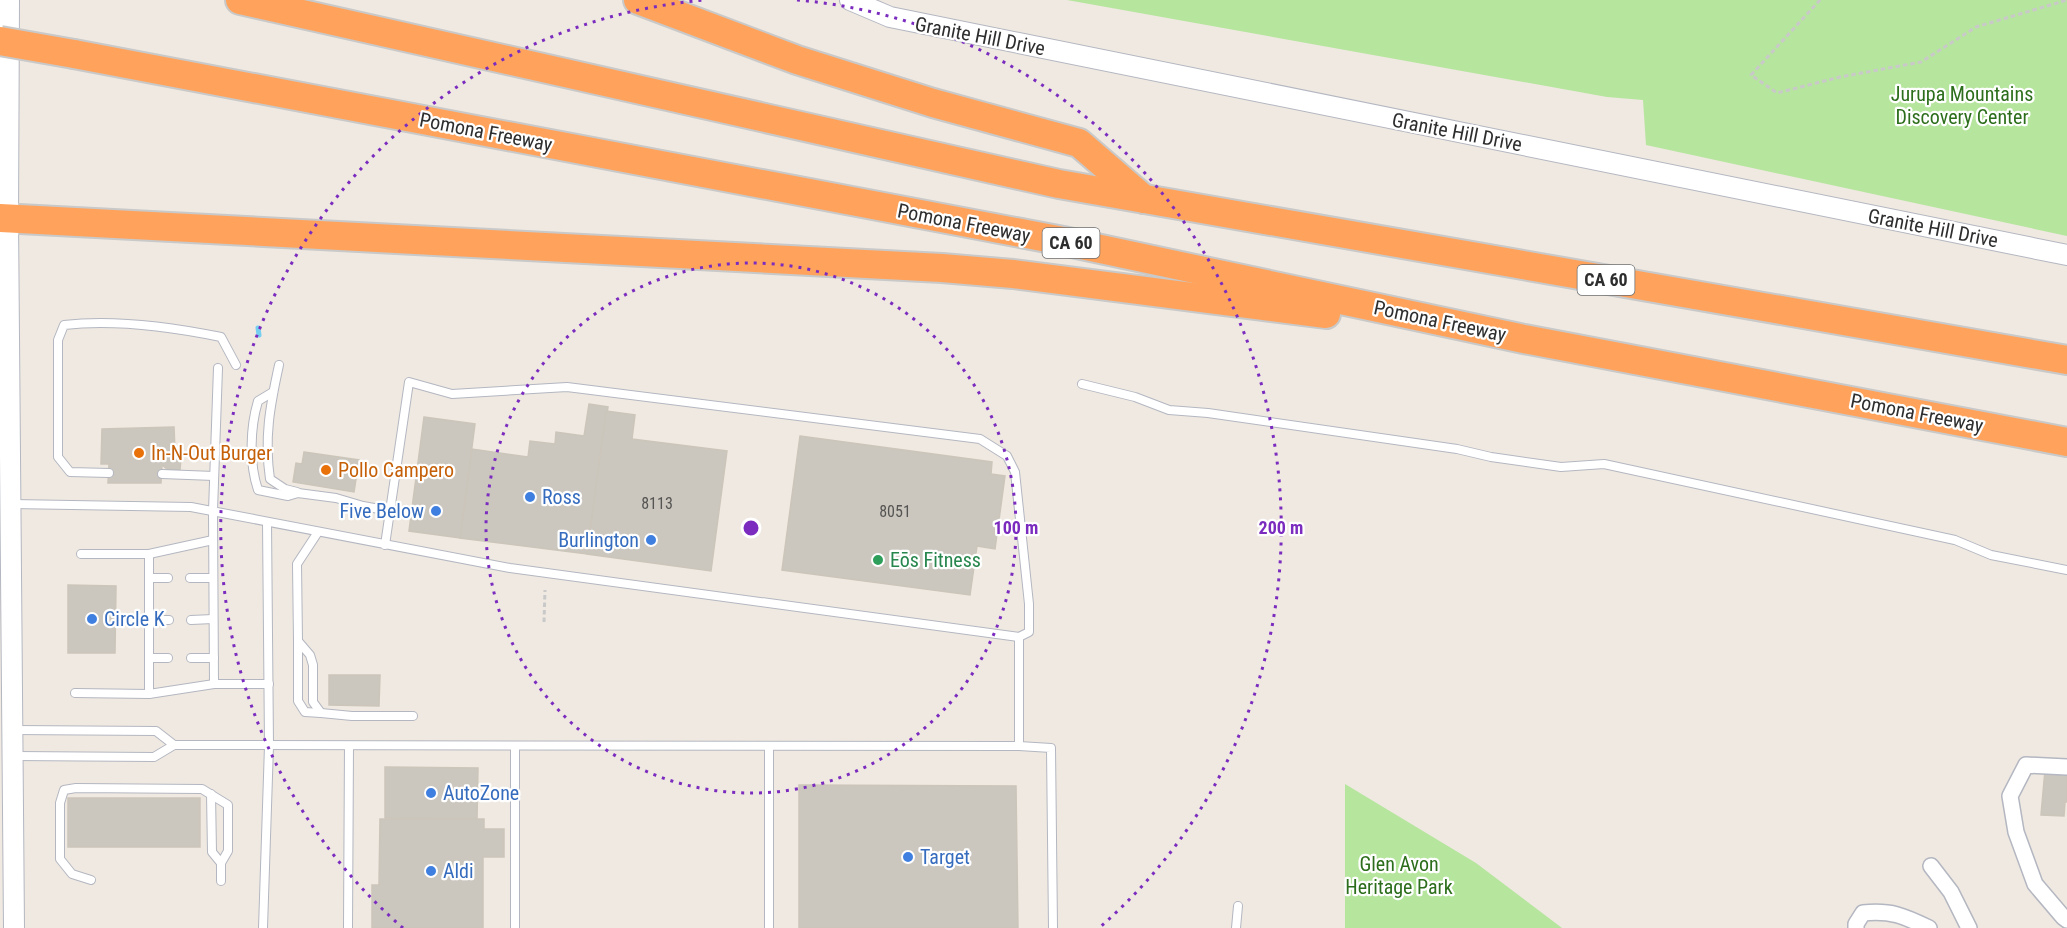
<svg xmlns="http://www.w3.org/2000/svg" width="2067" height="928" viewBox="0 0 2067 928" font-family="'Roboto Condensed',sans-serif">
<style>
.green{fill:#b6e59e}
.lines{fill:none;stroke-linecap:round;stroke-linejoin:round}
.stream{stroke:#75cff0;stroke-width:5}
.building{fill:#cbc7bf;stroke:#cbc5ba;stroke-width:1.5}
.service-casing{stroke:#b4b7c1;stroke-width:10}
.minor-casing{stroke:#b4b7c1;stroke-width:18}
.tertiary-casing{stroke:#b4b7c1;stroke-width:22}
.motorway-casing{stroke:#c9c9c9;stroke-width:32}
.path{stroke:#c9c9c9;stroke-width:3;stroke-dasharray:4.5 3;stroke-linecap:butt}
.service{stroke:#fff;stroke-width:8}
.minor{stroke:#fff;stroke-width:15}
.tertiary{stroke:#fff;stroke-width:20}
.motorway{stroke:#ffa35c;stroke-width:28}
.motorway-bridge-casing{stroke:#c9c9c9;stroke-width:32;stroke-linecap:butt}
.motorway-bridge{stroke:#ffa35c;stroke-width:28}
.ring{fill:none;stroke:#7b2cbf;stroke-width:3;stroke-dasharray:3 6}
.food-dot{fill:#e8710a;stroke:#fff;stroke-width:2}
.shop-dot{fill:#3f7fe0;stroke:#fff;stroke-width:2}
.leisure-dot{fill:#2e9e5b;stroke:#fff;stroke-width:2}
.labels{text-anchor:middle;stroke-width:4.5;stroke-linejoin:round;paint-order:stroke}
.number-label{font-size:16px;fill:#555452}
.shield{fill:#fff;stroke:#6d6d6d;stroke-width:1.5}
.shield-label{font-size:18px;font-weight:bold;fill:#2e2e2e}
.street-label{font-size:20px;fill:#2e2e2e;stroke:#fff}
.park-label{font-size:20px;fill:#2c6e1b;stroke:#fff}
.food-label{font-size:20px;fill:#c56008;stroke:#fff;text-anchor:start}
.shop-label{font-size:20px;fill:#366cbe;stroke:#fff;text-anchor:start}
.leisure-label{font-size:20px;fill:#27864d;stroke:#fff;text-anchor:start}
.centre{fill:#7b2cbf;stroke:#fff;stroke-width:3}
.ring-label{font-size:18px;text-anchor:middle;font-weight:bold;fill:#7b2cbf;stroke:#fff;stroke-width:4.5;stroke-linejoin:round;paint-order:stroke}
</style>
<rect width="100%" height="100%" fill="#efe9e1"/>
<!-- green -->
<g class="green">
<path d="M1067,0H2067V236L1646,145L1643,100L1607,97Z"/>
<path d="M1345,784L1476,863L1562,928H1345Z"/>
</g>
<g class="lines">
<!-- stream -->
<path class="stream" d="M258,328L259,335"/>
</g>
<!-- building -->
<g class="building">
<path d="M589,404L608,407L587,554L460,538L472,449L528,457L530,441L555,444L556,432L584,436Z"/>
<path d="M606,411L635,415L632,439L727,451L711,571L587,554Z"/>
<path d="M424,417L475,424L460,538L409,531Z"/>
<path d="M174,427L175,451L181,458L180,470L167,469L162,465L161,483H108L109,464H101L102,429Z"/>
<path d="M800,436L992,462L991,474L1005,476L995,549L977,546L970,595L782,570Z"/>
<path d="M304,452L359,460L354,492L293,482L296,463L302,464Z"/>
<path d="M68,585L116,586L115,653H68Z"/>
<path d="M329,675H380L379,706L329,705Z"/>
<path d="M385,767L478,768L477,819L385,818Z"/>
<path d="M2045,770L2067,771V802H2065L2064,816L2041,815Z"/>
<path d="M799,785L1016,786L1018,928H799Z"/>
<rect x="68" y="798" width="132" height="49"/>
<path d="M380,819H484V829H504V857H483V928H372V885H379Z"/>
</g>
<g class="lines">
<!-- service casing -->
<g class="service-casing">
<g id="service">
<path d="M279,365C270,406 264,438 270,479L285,489L297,492"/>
<path d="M1082,384L1135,397L1169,410L1208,413L1457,449L1491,457L1561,467L1604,464L1955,540L1991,555L2067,570"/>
<path d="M273,392L258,401C250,428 249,463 258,490L288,496L298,493L336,498L363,506L390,511"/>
<path d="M109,473L70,472L58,457V340L64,325C114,319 172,327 221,337L236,365"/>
<path d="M162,474L214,476"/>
<path d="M12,504L191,507L510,568L1019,637L1029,632V604L1015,472L1007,456L980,439L567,387L452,394L409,382L385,545"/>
<path d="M318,532L297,564L298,641L310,655L313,665V702L321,713L352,716H413"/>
<path d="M81,554H149L213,540"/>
<path d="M149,578H168"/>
<path d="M190,578H213"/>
<path d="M149,620H169"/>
<path d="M191,620L213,619"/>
<path d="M298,641V701L305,712L321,713"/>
<path d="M149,658H168"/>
<path d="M191,658H214"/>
<path d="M214,684L213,511L218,368"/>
<path d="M75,693L149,694L214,684H269"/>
<path d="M149,694V554"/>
<path d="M13,730L156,731L174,745"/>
<path d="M769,746V928"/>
<path d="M1019,746L1051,748L1053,928"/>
<path d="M14,756L154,757L174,745L1019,746V637"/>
<path d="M211,794L212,852L221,863V881"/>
<path d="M91,880L72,874L60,859V803L64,790L76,788L202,789L228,805V851L221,863"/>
<path d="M263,928L269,746L267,522"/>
<path d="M348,928L349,746"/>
<path d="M515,928V746"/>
<path d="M1236,928L1238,906"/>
</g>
</g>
<!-- minor casing -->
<g class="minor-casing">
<g id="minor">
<path d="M2067,767L2026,765L2010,796L2016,832L2035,884L2063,917L2067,920"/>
<path d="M1931,866L1951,892L1969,928"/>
<path d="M1856,928V924L1863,913C1891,910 1904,916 1929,928"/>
</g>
</g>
<!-- tertiary casing -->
<g class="tertiary-casing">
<g id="tertiary">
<path d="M9,0L8,219L14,928"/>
<path d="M850,0L890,17L2067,255"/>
</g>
</g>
<!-- motorway casing -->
<g class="motorway-casing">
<g id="motorway">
<path d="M240,0L1059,184L2067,360"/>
<path d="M638,0L797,60L933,103L1079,143L1144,199"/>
<path d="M74,54L1063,241L1524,339L2067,442"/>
<path d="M0,218L942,268L1013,274L1326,314"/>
</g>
</g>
<!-- path -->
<g class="path">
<path d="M1820,0L1751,75L1777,93L1840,77L1921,62L1976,27L2067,0"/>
<path d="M544,622L545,590"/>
</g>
<!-- service -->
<use href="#service" class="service"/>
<!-- minor -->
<use href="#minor" class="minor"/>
<!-- tertiary -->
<use href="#tertiary" class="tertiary"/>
<!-- motorway -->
<use href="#motorway" class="motorway"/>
<!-- motorway-bridge casing -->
<g class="motorway-bridge-casing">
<path id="motorway-bridge" d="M0,41L74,54"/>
</g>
<!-- motorway-bridge -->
<use href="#motorway-bridge" class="motorway-bridge"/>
</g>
<!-- distance rings -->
<g class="ring">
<circle cx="751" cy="528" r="265"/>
<path d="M403 928A530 530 0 0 1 705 0M797 0A530 530 0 0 1 1099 928"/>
</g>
<!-- markers -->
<g class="food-dot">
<circle cx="139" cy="453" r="6"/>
<circle cx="326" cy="470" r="6"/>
</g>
<g class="shop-dot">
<circle cx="530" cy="497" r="6"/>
<circle cx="436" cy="511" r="6"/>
<circle cx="651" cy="540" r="6"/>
<circle cx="92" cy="619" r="6"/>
<circle cx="431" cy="793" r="6"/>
<circle cx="908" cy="857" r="6"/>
<circle cx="431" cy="871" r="6"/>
</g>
<circle class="leisure-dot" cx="878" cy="560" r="6"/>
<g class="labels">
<!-- number labels -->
<g class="number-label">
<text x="657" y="509">8113</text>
<text x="895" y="517">8051</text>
</g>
<!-- shield labels -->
<g class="shield">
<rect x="1042.5" y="228" width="57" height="30" rx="4.5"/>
<rect x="1577.5" y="265" width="57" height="30" rx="4.5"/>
</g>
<g class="shield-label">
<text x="1071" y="249">CA 60</text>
<text x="1606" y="286">CA 60</text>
</g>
<!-- street labels -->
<g class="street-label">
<text transform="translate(980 36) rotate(11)" y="7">Granite Hill Drive</text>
<text transform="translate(486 132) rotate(11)" y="7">Pomona Freeway</text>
<text transform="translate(1457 132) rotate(11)" y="7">Granite Hill Drive</text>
<text transform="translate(964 223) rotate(11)" y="7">Pomona Freeway</text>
<text transform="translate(1933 228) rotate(11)" y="7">Granite Hill Drive</text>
<text transform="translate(1440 321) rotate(12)" y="7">Pomona Freeway</text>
<text transform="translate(1917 413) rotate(11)" y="7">Pomona Freeway</text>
</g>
<!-- park labels -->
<g class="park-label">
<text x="1962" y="101">Jurupa Mountains<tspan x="1962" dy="23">Discovery Center</tspan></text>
<text x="1399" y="871">Glen Avon<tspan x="1399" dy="23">Heritage Park</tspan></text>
</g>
<!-- food labels -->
<g class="food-label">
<text x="151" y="460">In-N-Out Burger</text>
<text x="338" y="477">Pollo Campero</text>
</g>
<!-- shop labels -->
<g class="shop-label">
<text x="542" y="504">Ross</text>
<text x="424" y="518" text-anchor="end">Five Below</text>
<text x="639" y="547" text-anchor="end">Burlington</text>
<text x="104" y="626">Circle K</text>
<text x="443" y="800">AutoZone</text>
<text x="920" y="864">Target</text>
<text x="443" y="878">Aldi</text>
</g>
<!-- leisure labels -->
<g class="leisure-label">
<text x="890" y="567">Eōs Fitness</text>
</g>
</g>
<circle cx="751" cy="528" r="9" class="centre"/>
<g class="ring-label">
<text x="1016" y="534">100 m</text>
<text x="1281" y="534">200 m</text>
</g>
</svg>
